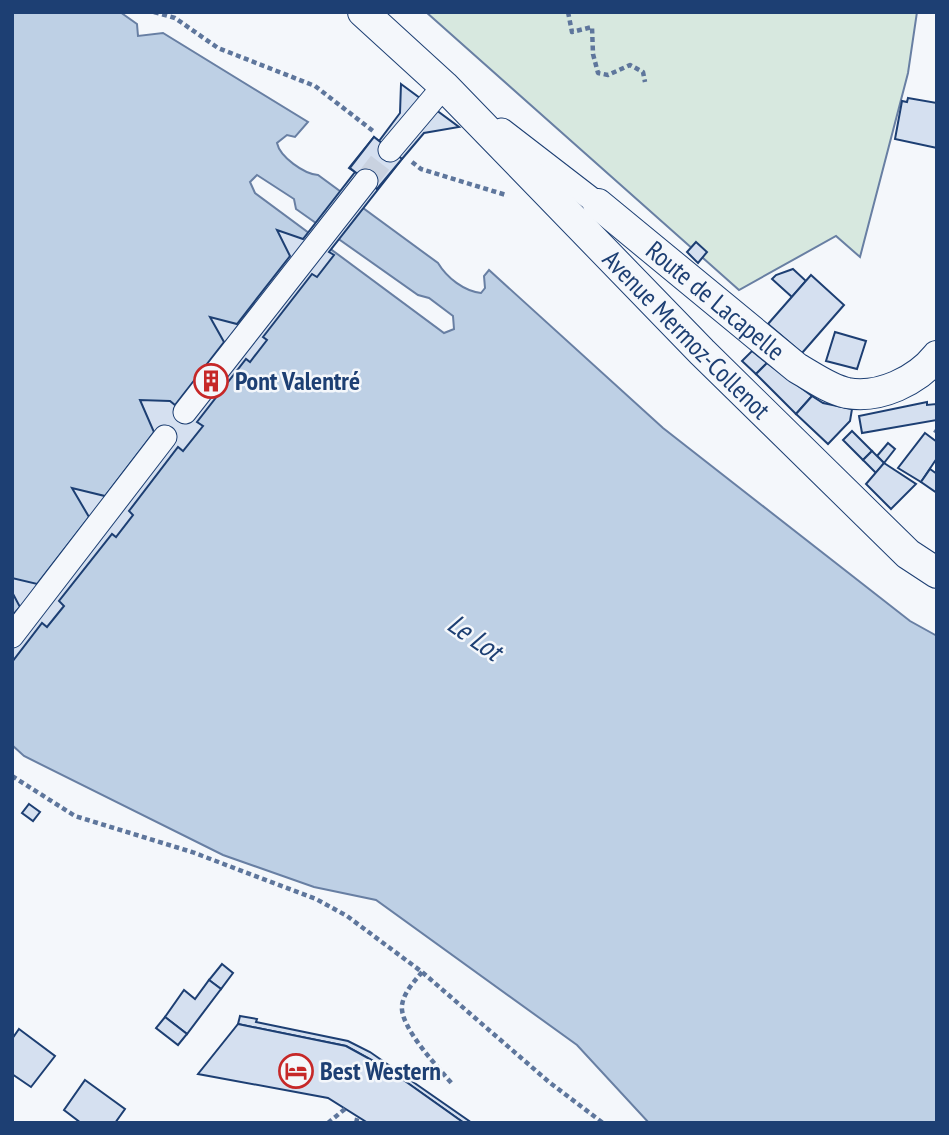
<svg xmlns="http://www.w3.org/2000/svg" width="949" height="1135" viewBox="0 0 949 1135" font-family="'PT Sans Narrow',sans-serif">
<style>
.green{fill:#d7e8df;stroke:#687fa3;stroke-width:2}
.water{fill:#bed0e5;stroke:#687fa3;stroke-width:2;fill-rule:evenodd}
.building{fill:#d5e0f0;stroke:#1d3f73;stroke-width:2}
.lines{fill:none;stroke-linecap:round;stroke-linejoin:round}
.pedestrian-tunnel{stroke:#c9d2e0;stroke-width:23;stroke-dasharray:23 11;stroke-linecap:butt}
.pedestrian-casing{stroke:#1d3f73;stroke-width:25}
.minor-casing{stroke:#1d3f73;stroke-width:32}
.path{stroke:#5e769c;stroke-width:4.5;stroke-dasharray:5 3.5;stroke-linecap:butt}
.pedestrian{stroke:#f4f7fb;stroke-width:23}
.minor{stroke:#f4f7fb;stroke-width:30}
.labels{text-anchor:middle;stroke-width:5;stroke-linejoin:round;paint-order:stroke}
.street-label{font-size:26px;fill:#1d3f73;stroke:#f4f7fb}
.poi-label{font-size:26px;font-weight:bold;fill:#1d3f73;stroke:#f4f7fb;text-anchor:start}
.water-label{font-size:28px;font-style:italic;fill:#1d3f73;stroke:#f4f7fb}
</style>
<rect width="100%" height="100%" fill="#f4f7fb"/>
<!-- green -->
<path class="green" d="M426,12H917L908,73L860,257L836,236L739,290Z"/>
<!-- water -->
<path class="water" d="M12,12H120L137,24L138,36L163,33L308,122L295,137L287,135L277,143C280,157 304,174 318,175L438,263C447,278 464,291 481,293L485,288L484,276L489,270L663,428L910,621L937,636V1123H649L577,1045L376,900L314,887L223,855L24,756L12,745ZM257,175L294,199L296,209L418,295L429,298L453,316L454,329L444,333L255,193L250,182Z"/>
<!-- building -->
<g class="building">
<path d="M401,84L459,127L424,133L402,159L329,252L334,255L317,277L312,274L263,337L267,340L250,362L246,359L197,422L203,426L183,451L178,447L129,511L133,515L116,537L112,534L59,601L64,606L47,627L42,623L12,662V616L20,607L12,592V578L37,584L89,517L72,488L105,496L154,432L140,400L170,401L175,405L224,342L210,317L237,324L290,256L277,230L303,239L355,172L349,168L374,137L379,141L400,113Z"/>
<path d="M908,98L937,103V148L895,139L902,101L907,102Z"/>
<path d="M374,137L402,159L377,189L350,168Z"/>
<path d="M696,242L707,252L698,263L687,252Z"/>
<path d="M793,269L806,281L792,297L772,279L776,275Z"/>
<path d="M811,275L844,305L802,353L768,324Z"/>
<path d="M835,332L866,341L857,369L826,361Z"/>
<path d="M752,351L767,363L756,374L742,361Z"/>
<path d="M767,363L812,396L796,414L756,374Z"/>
<path d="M812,396L823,403L852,409L850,421L828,444L796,414Z"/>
<path d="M927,402V405L936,404L937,420L862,433L859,416Z"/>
<path d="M852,431L872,451L863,460L843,440Z"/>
<path d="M925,433L937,442V458L921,482L898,468Z"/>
<path d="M888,443L895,449L884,463L877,456Z"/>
<path d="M872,451L884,463L876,473L863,460Z"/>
<path d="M884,463L916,484L891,509L866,484Z"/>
<path d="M930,469L937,474V493L921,482Z"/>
<path d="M29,804L40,812L33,821L22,813Z"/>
<path d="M222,964L233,973L221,989L209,980Z"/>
<path d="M209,980L221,989L187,1034L165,1017L184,990L195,999Z"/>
<path d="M240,1016L257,1019L256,1022L348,1041L370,1052L472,1123H464L388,1069L346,1046L238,1024Z"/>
<path d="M165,1017L187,1034L178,1045L156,1028Z"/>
<path d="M238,1024L346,1046L388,1069L464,1123H368L328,1098L198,1074Z"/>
<path d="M19,1029L55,1056L31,1087L12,1074V1039Z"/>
<path d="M85,1080L125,1109L115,1123H81L64,1110Z"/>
</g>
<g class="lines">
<!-- pedestrian-tunnel -->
<path class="pedestrian-tunnel" d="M366,181L390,150"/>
<!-- pedestrian casing -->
<g class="pedestrian-casing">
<g id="pedestrian">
<path d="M502,130L598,204"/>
<path d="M390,150L444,86L455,95"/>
<path d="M185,412L366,181"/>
<path d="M12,636L165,437"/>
</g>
</g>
<!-- minor casing -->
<g class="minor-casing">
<g id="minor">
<path id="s1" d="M363,12L444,86L702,352L908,554L937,573"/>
<path id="s2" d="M598,204L797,368C813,377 829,389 847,393C879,399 917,381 937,356"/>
</g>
</g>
<!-- path -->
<g class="path">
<path d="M154,12L175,18L218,48L315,86L373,131"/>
<path d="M568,12L572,32L592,27L593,54L598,73L608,75L630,65L643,72L645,82"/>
<path d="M412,162L421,169L506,195"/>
<path d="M935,433L937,430"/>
<path d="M12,776L75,816L192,852L316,899L347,916L422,972L549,1082L603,1123"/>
<path d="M422,972C414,982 404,992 402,1005C399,1027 439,1068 453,1085"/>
<path d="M328,1123L346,1108"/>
<path d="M356,1123L358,1115"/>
</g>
<!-- pedestrian -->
<use href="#pedestrian" class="pedestrian"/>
<!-- minor -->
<use href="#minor" class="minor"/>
</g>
<!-- icons -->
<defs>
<g id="building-ring" transform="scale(1.75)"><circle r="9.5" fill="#f4f7fb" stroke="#c62828" stroke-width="1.5"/><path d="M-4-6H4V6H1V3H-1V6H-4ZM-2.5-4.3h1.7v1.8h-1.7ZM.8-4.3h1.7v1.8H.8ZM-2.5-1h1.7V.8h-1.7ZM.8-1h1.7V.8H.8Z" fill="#c62828"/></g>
<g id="hotel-ring" transform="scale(1.75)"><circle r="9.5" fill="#f4f7fb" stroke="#c62828" stroke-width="1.5"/><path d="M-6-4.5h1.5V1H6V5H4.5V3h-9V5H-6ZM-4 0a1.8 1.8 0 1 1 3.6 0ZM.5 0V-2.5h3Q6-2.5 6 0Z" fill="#c62828"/></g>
</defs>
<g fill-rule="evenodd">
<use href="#building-ring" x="211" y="381"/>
<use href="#hotel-ring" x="296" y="1071"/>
</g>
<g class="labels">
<!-- street labels -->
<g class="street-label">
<text dy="9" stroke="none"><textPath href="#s2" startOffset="152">Route de Lacapelle</textPath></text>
<text dy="9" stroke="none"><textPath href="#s1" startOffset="457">Avenue Mermoz-Collenot</textPath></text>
</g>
<!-- poi labels -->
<g class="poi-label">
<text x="235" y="390">Pont Valentré</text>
<text x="320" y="1080">Best Western</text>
</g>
<!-- water labels -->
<g class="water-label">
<text transform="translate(475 637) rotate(35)" y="10">Le Lot</text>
</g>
</g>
<!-- border -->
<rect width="949" height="1135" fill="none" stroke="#1d3f73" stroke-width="28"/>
</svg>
